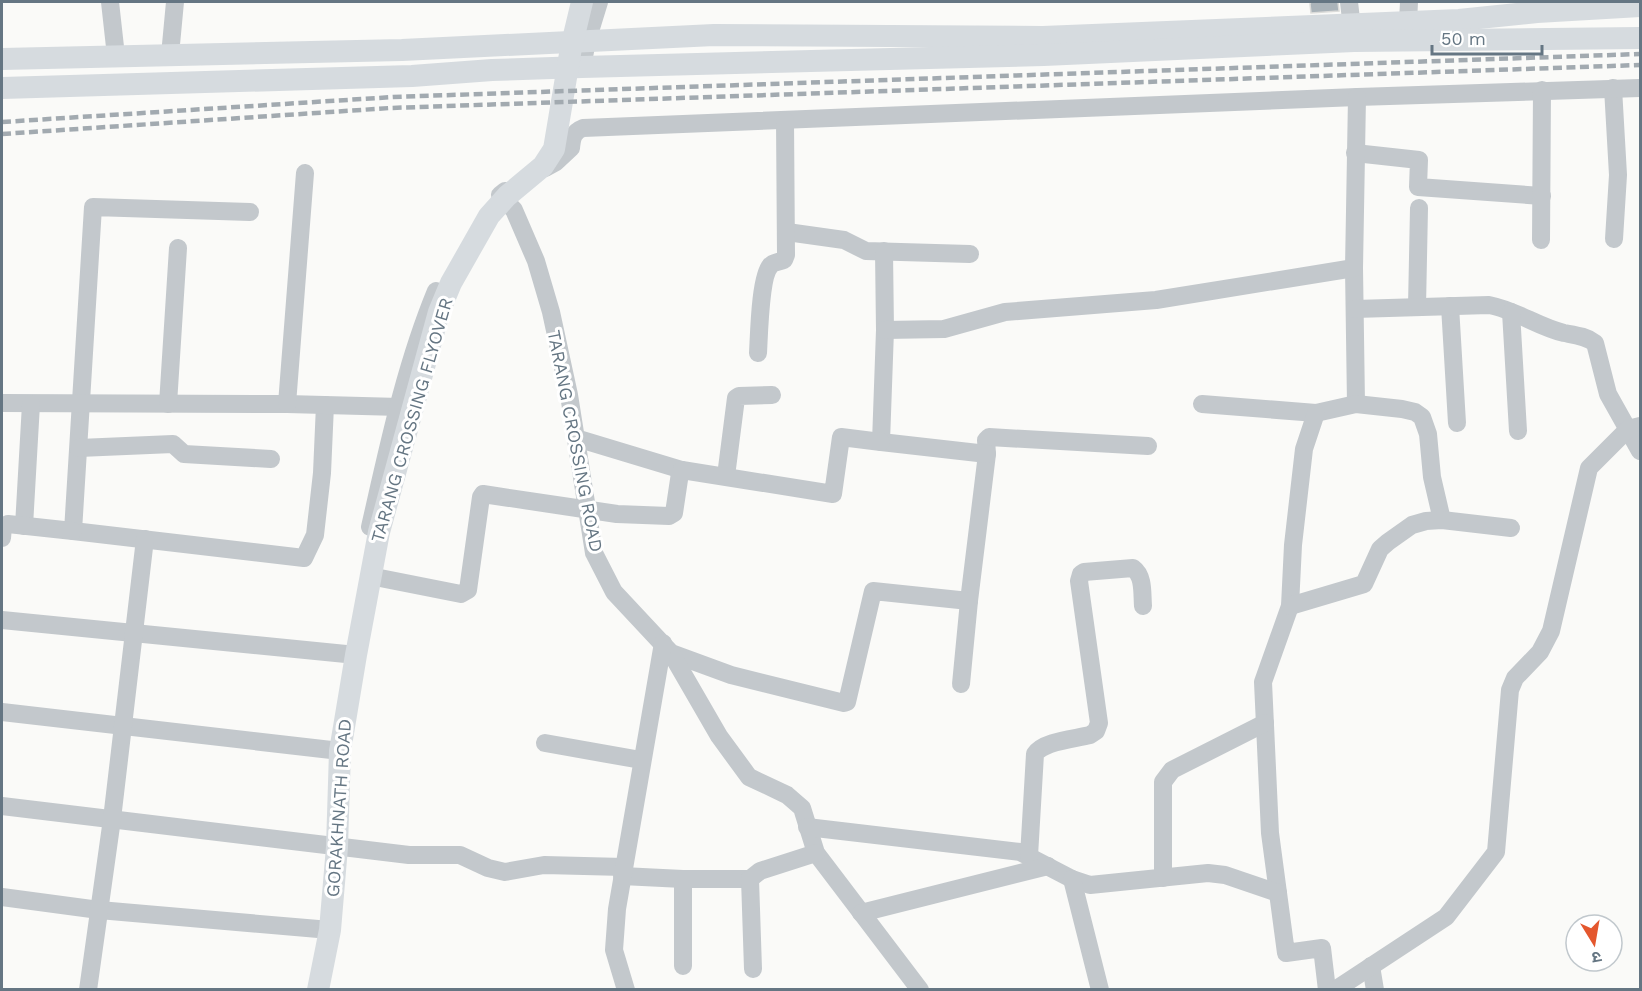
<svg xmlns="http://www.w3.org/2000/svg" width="1642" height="991" viewBox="0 0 1642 991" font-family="'Work Sans','Noto Sans Devanagari',sans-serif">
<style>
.building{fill:#aab3b9;stroke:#dcdcda;stroke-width:1.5}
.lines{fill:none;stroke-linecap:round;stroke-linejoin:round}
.minor{stroke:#c3c8cc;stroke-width:18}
.major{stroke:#d6dbdf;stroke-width:22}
.rail{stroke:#a2aab0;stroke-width:4.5;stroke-dasharray:9 4.5;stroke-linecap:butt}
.labels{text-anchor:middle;stroke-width:6;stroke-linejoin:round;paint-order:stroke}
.street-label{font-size:18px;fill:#657683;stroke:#fff}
</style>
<rect width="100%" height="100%" fill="#fafaf8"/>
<!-- building -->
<path class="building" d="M1311,2H1338L1339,11L1311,13L1310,4Z"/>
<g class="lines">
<!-- minor -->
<g class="minor">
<path d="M110,2L116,56"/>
<path d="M1349,2L1353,37"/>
<path d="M1408,22L1409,2"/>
<path d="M170,55L175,2"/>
<path d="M582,67L587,41L599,2"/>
<path d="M1613,88L1618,175L1614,239"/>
<path d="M1355,153L1419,160L1418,187L1542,196"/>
<path d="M545,168L556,162L571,148C572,138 573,132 583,128L1357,97L1640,88"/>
<path d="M505,191L500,195L514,210L536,261L551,312L569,395L594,553L614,592L671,653L731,675L844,703L847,702L873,591L969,601L987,454L986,440L989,437L1148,446"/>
<path d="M250,212L93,207L73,531L304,558L315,535L322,473L325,405"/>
<path d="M787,232L844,240L866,251L970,254"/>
<path d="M1541,240L1542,90"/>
<path d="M884,251L885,330L881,442L987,454"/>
<path d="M1354,268L1356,404"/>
<path d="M1450,306L1457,423"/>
<path d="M1417,307L1419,208"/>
<path d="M1355,309L1489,305C1516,310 1538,327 1564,333C1575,335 1586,336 1595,343L1608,394L1640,451"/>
<path d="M1511,312L1518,431"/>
<path d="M885,330L944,329L1005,312L1156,300L1354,268L1357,97"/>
<path d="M758,353C759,337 760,275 771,265C774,262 779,262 784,260L786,255L785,121"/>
<path d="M2,403L287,404L400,407"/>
<path d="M168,404L178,248"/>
<path d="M287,404L305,173"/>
<path d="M1202,404L1316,413L1356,404L1402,409L1415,412L1422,417L1428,434L1432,477L1442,520"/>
<path d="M1316,413L1304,449L1293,545L1290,606L1263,682L1270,833L1286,953L1322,948L1327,990"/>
<path d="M576,438L682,470"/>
<path d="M79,448L173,444L184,454L271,459"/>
<path d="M726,476L736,398L739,396L772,395"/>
<path d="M24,526L31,404"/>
<path d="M370,527C388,448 405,366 436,291"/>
<path d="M2,538L3,527L8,524L73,531"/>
<path d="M370,576L461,594L468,590L481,497L483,494L617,514L669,516L674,513L680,473L682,470L833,494L841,437L881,442"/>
<path d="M1290,606L1364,584L1380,549L1388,542L1412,525L1426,521L1442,520L1511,528"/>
<path d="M2,620L356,655"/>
<path d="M671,653L719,736L749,777L787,795L802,808L816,853L920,990"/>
<path d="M961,684L969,601"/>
<path d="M2,712L340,751"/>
<path d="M545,743L641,760"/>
<path d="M2,806L409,855H460L488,868L505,872L544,865L624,867"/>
<path d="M807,827L1020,852L1072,879L1090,885L1208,873L1225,875L1278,893"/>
<path d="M1029,856L1035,754C1043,741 1075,739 1090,735L1096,731L1099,723L1079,581L1081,574L1084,572L1133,568C1144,576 1142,593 1143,606"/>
<path d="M622,876L683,879"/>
<path d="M1163,878V782L1172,770L1265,723"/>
<path d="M1072,879L1100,990"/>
<path d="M2,897L99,910L330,930"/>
<path d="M861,913L1048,866"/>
<path d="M683,966V879H750"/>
<path d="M1371,966L1375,990"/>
<path d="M753,969L750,879L760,871L816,853"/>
<path d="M88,990L112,819L145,539"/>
<path d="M626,990L614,950L617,909L663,643"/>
<path d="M1335,990L1446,917L1496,852L1510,690L1515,678L1540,652L1551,631L1589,468L1628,429L1640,426"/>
</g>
<!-- major -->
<g class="major">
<path d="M2,59L402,50L714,35L1043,37L1459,20L1537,12L1640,6"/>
<path d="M2,88L412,76L492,70L582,67L1044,55L1354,41L1640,38"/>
<path d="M318,990L330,930L337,847L340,751L356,655L379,532L439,312L451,283L489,216L507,196L543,166L554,149L571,48L582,2"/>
</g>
<!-- rail -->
<g class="rail">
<path d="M2,122L393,97L1640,54"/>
<path d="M2,134L390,108L1640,65"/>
</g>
</g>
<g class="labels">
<!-- street labels -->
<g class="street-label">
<text transform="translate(412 420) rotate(-74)" y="6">TARANG CROSSING FLYOVER</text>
<text transform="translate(575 441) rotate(79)" y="6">TARANG CROSSING ROAD</text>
<text transform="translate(339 808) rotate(-86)" y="6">GORAKHNATH ROAD</text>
</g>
</g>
<!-- border -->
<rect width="1642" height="991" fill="none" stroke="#657683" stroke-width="6"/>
<!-- north arrow -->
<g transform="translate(1594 943) rotate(169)"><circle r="28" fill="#ffffff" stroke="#c1c8cd" stroke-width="1.5"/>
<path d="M0-4.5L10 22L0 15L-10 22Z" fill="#e4572e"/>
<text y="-9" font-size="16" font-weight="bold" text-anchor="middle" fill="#657683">उ</text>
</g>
<!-- scale -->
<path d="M1432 45v9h110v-9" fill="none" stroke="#657683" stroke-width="3"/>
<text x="1441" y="45" font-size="18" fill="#657683" stroke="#ffffff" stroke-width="4.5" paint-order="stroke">50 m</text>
</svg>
